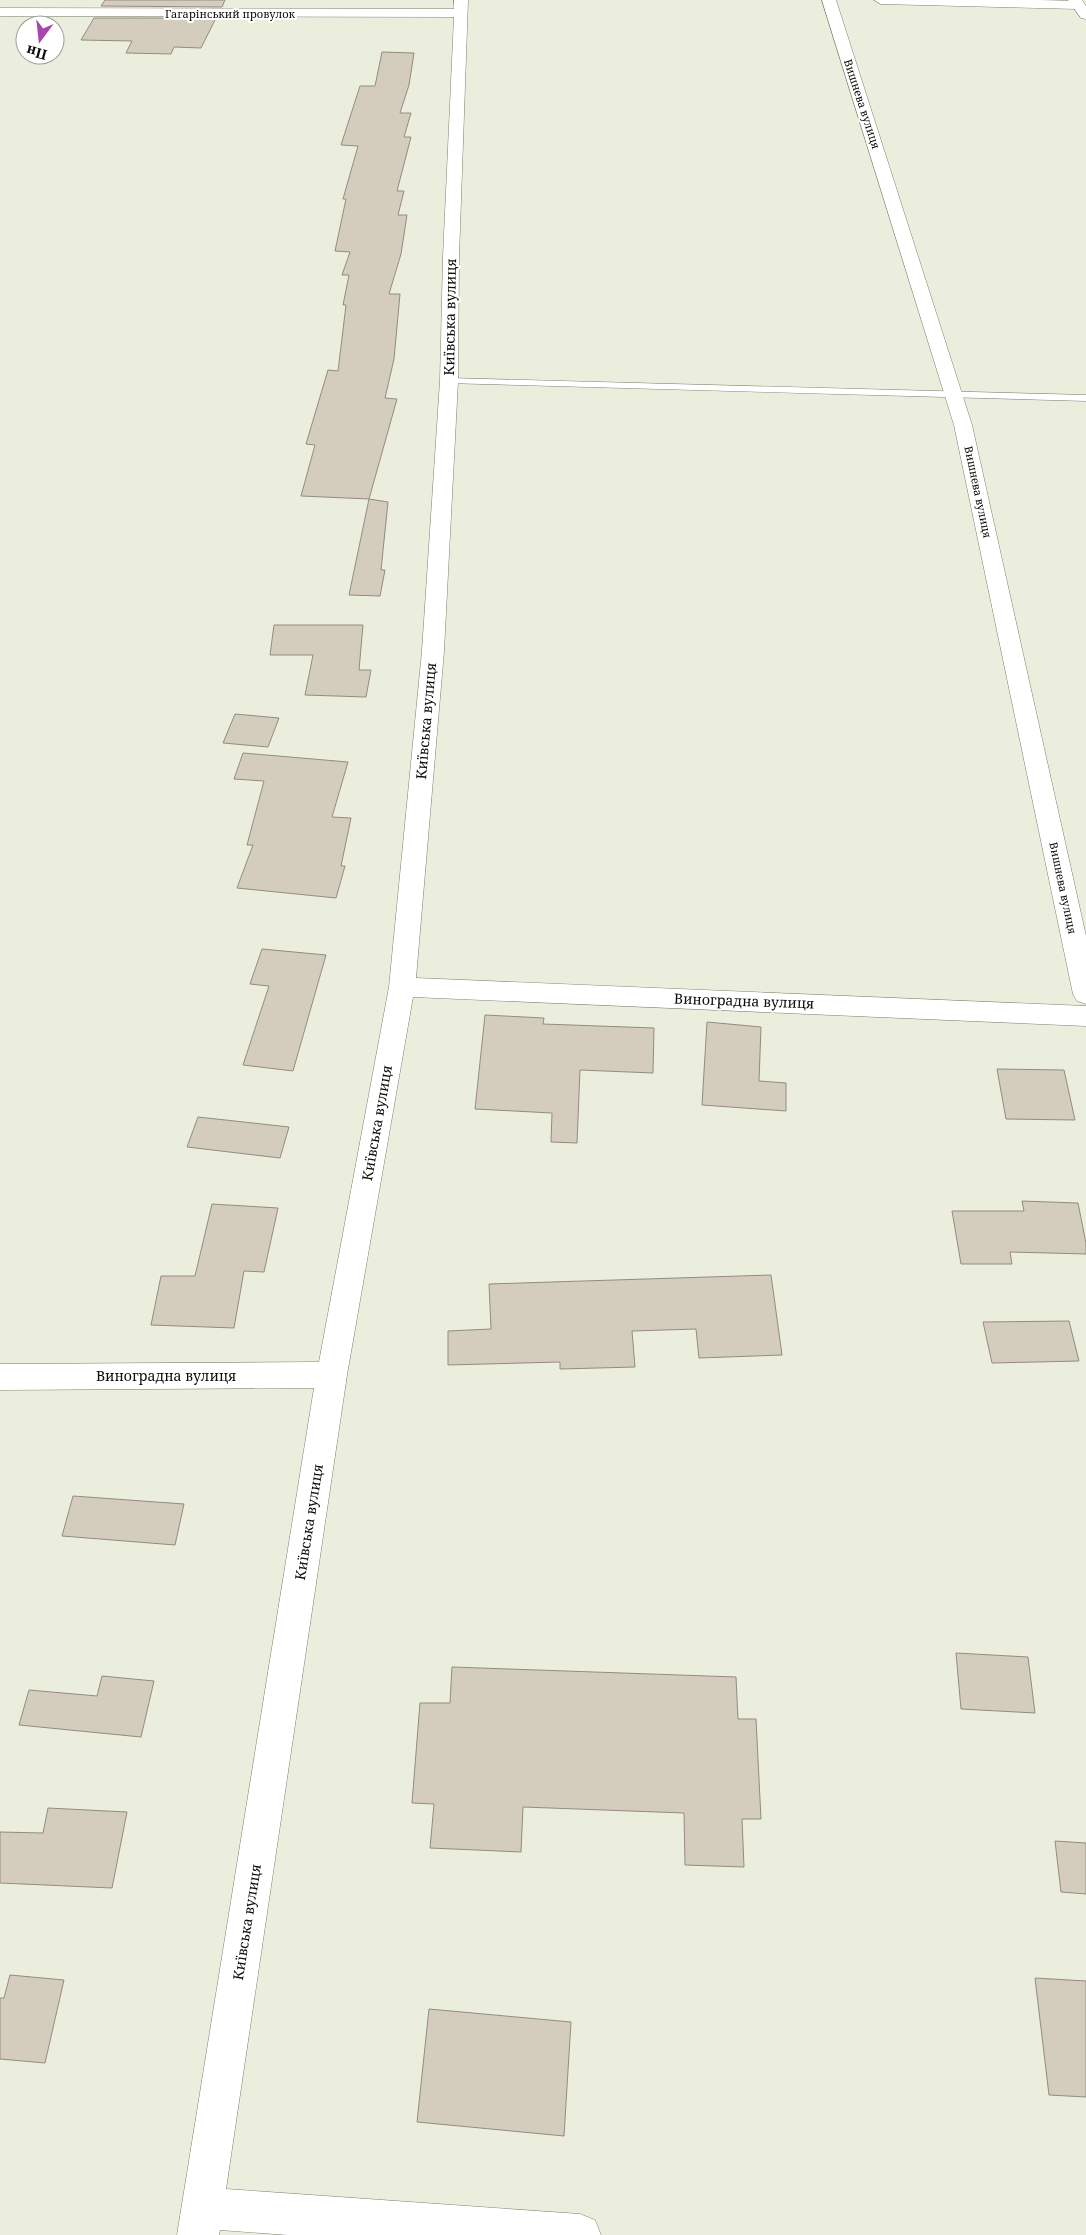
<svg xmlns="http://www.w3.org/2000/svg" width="1086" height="2235" viewBox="0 0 1086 2235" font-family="'Noto Serif',serif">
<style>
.building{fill:#d4cdbd;stroke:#938c7e}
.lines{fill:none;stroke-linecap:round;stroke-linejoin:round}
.service-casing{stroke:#7c7f70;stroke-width:1}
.minor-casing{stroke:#7c7f70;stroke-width:1}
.tertiary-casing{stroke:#7c7f70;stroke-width:1}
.service{fill:#fff;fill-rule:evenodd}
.minor{fill:#fff;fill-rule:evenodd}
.tertiary{fill:#fff;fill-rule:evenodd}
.labels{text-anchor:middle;stroke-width:4;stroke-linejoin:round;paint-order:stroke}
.far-street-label{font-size:11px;fill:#0c0d08;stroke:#fff}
.street-label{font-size:14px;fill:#0c0d08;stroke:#fff}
</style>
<rect width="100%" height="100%" fill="#ebeedd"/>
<!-- building -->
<g class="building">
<path d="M105,0H225L222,7L101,6Z"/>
<path d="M94,18H216L201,48L174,47L171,54L126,53L132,41L81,40Z"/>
<path d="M382,52L414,53L409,85L400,113H411L404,137H411L397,191H404L398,215H407L401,254L389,294H400L394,359L385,398L397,399L369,499L301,496L315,445L306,444L328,370L338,371L346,305H343L349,275H342L350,252L335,251L346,199H343L358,146L341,145L360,86H375Z"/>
<path d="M369,499L388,502L381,570H385L380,596L349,595Z"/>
<path d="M274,625H363L359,670H371L366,697L305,695L313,655H270Z"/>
<path d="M235,714L279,718L268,747L223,743Z"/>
<path d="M243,753L348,762L332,817L351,818L341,866H345L336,898L237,888L253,845H247L264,781L234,779Z"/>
<path d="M262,949L326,955L293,1071L243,1065L269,986L250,984Z"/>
<path d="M485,1015L544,1018L543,1024L654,1028L653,1073L580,1070L577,1143L551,1142L552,1113L475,1109Z"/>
<path d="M707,1022L761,1027L759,1081L786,1083V1111L702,1105Z"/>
<path d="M997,1069L1064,1070L1075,1120L1006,1119Z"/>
<path d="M198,1117L289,1127L280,1158L187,1147Z"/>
<path d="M1022,1201L1078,1203L1086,1243V1254L1010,1252L1012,1264H961L952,1211H1024Z"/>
<path d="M212,1204L278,1208L264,1272L244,1271L234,1328L151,1325L161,1276H195Z"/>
<path d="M771,1275L782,1355L699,1358L696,1329L632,1331L635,1367L560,1369V1362L448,1365V1331L491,1329L489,1284Z"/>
<path d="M1069,1321L1079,1361L992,1363L983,1322Z"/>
<path d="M73,1496L184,1504L175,1545L62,1536Z"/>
<path d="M956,1653L1028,1657L1035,1713L961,1709Z"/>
<path d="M452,1667L736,1677L738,1719H756L761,1819H742L744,1867L685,1865L684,1813L523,1807L521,1852L430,1848L434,1804L412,1803L420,1703H450Z"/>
<path d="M102,1676L154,1681L141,1737L19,1725L29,1690L97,1696Z"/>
<path d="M48,1808L127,1812L112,1888L0,1883V1832L43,1833Z"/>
<path d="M1055,1841L1086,1843V1894L1061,1892Z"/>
<path d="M10,1975L64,1980L45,2063L0,2059V1998H4Z"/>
<path d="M1035,1978L1086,1981V2097L1049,2095Z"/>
<path d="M429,2009L571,2022L564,2136L417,2122Z"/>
</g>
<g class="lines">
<!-- service casing -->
<g class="service-casing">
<path id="service" d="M449,378L1086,395V401L446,383V379Z"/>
</g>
<!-- minor casing -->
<g class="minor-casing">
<g id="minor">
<path d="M454,0H468L459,257L458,381L444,651L416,978L1086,1006V1026L413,997L347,1375L226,2189L580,2214L595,2220L601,2235H288L220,2230L219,2235H177L314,1388L0,1390V1364L319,1362L389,987L422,651L440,381L443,257L454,17L0,16V8L454,9Z"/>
<path d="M822,0H836L972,425L1086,936V1004L1077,1001L1073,994L954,425Z"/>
<path d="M874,0H1039L1078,1L1085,5L1078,9L881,4Z"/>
</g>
</g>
<!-- tertiary casing -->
<g class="tertiary-casing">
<path id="tertiary" d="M1068,0H1082L1086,6V19L1081,18Z"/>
</g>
<!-- service -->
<use href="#service" class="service"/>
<!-- minor -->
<use href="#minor" class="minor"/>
<!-- tertiary -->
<use href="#tertiary" class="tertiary"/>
</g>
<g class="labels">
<!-- far-street labels -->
<g class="far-street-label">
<text x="230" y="18">Гагарінський провулок</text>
<text transform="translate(862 104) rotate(72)" y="4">Вишнева вулиця</text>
<text transform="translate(978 492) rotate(78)" y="4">Вишнева вулиця</text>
<text transform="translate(1063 888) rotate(78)" y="4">Вишнева вулиця</text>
</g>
<!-- street labels -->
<g class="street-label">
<text transform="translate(450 317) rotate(-89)" y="5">Київська вулиця</text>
<text transform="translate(426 721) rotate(-85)" y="5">Київська вулиця</text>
<text transform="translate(744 1001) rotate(2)" y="5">Виноградна вулиця</text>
<text transform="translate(377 1123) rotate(-80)" y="5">Київська вулиця</text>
<text x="166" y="1381">Виноградна вулиця</text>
<text transform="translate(309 1522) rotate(-81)" y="5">Київська вулиця</text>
<text transform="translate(247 1922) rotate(-81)" y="5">Київська вулиця</text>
</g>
</g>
<!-- north arrow -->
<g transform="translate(40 40) rotate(195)"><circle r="24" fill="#ffffff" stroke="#9e9e9c"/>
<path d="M0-4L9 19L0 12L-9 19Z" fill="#a946ac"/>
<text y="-8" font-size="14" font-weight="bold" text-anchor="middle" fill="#0c0d08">Пн</text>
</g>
</svg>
